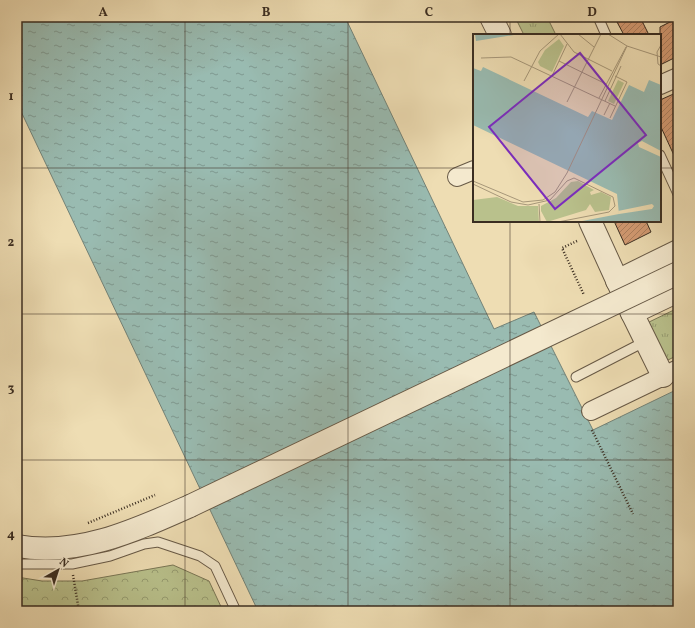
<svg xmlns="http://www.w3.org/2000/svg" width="695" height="628" viewBox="0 0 695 628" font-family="Vollkorn,serif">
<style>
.grass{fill:url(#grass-tufts);stroke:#7a7756}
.forest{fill:url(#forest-crowns);stroke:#7a7756}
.water{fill:url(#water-ripples);stroke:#738277}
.building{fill:url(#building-hatch);stroke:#3a2d21}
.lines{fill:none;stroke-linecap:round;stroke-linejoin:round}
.service-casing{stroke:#675946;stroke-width:11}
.minor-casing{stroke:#675946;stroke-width:20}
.tertiary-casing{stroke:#675946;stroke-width:24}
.path{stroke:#3a2d21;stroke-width:2.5;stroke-dasharray:1 2;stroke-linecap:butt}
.service{stroke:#f4e9ce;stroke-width:9}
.minor{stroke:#f4e9ce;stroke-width:18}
.tertiary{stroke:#f4e9ce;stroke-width:22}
.tertiary-bridge-casing{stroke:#675946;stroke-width:24;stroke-linecap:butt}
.tertiary-bridge{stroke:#f4e9ce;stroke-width:22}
.grid{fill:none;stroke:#3a2d21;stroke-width:1;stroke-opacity:0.55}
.inset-road{fill:none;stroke:#a69779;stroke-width:1}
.view{fill:#7b2cbf;fill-opacity:0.15;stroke:#7b2cbf;stroke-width:2}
.inset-edge{fill:none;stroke:#3a2d21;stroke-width:2}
.neatline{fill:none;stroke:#3a2d21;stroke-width:1.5}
.grid-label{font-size:13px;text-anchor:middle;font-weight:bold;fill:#3a2d21}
</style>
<defs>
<pattern id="grass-tufts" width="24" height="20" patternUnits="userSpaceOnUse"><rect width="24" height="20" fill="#b9c18c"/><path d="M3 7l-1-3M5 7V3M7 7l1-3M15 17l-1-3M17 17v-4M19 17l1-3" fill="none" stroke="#979d72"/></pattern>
<pattern id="forest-crowns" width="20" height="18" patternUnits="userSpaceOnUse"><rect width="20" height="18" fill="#b9c18c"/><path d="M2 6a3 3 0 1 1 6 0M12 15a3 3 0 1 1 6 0" fill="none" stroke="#979d72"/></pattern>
<pattern id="water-ripples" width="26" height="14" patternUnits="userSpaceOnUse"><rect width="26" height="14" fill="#99bbb1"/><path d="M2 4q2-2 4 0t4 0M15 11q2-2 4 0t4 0" fill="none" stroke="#7e9890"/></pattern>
<pattern id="building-hatch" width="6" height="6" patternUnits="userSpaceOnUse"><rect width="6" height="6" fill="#d39a72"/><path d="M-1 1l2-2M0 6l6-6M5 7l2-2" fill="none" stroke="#ac7e5d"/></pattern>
</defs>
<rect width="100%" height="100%" fill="#eeddb3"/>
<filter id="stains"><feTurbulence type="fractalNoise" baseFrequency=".005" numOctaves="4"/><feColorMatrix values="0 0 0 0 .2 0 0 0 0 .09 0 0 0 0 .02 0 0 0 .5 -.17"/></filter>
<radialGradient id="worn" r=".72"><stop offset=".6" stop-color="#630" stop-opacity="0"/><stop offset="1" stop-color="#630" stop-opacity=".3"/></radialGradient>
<!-- grass -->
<g class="grass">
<path d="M515,17H547L556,35H524Z"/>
<path d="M678,308V355L664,362L645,324Z"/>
</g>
<!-- forest -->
<path class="forest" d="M173,565L209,581L223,611H17V577L42,581H82Z"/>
<!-- water -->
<path class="water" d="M17,17H345L494,329L534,312L593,430L678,389V611H258L17,103Z"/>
<!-- building -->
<g class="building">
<path d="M627,17H640L649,35H624L617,22Z"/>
<path d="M678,18V56L660,65V27Z"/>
<path d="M678,92V164L660,125V100Z"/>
<path d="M614,221H646L651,232L625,245Z"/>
</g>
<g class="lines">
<!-- service casing -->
<g class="service-casing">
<g id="service">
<path d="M598,17L606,35"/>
<path d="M660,155L678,194"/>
<path d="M576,377L646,341"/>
<path d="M17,564H72L110,556L144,544L158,542L200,556L215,566L236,611"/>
</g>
</g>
<!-- minor casing -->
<g class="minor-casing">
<g id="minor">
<path d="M660,85L678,77"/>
<path d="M457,177L474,170"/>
<path d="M591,411L678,369"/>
</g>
</g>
<!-- tertiary casing -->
<g class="tertiary-casing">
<g id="tertiary">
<path d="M491,17L500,35"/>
<path d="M590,221L632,313L663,376"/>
<path d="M617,281L678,251"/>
<path d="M632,313L678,291"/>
<path d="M17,546C78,557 136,530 190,506"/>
</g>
</g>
<!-- path -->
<g class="path">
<path d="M577,241L562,248L584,295"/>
<path d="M592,430L633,514"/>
<path d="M88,523L155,495"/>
<path d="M73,575L79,611"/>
</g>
<!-- service -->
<use href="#service" class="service"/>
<!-- minor -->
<use href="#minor" class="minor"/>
<!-- tertiary -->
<use href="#tertiary" class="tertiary"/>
<!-- tertiary-bridge casing -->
<g class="tertiary-bridge-casing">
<path id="tertiary-bridge" d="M190,506L678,273"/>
</g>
<!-- tertiary-bridge -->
<use href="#tertiary-bridge" class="tertiary-bridge"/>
</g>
<!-- grid -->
<path class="grid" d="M185,17V611M348,17V611M510,17V35M17,168H474M660,168H678M510,221V611M17,314H678M17,460H678"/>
<!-- overview -->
<g transform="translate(473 34)">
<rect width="188" height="188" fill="#eeddb3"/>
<path d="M145,46L151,49L141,70L135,67Z" fill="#b9c18c"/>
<path d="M86,5L91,12L79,38L67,32L65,28L72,16ZM105,147L121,156L117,158L118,161L128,158L138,163L136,176L122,178L117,170L113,176L74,188L68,177V172L83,164L98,148ZM24,163L45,172H65L66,188H0V166Z" fill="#b9c18c"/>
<path d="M2,0H47L3,7ZM10,33L115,83L119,77L139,86L156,51L171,58L176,46L188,51V188H104L146,180L144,160L0,91V34L8,37Z" fill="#99bbb1"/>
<path d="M169,107L188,117V123L166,113L165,109ZM179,170L181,172L179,175L146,180L145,177Z" fill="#eeddb3"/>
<path class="inset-road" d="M87,0L101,18L139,37M105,0L121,13M135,0L154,12L188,23M188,11L184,18L185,30L188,32M8,24L38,23L142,72M86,27L133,50M79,42L94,10M51,47L67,17L86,0M126,64L153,13M132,67L148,32M94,68L128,0M131,81L137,69M137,84L154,48L142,42M0,147L50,168L70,166L82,158L94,139L154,12M0,150L38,168L55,171L77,166L94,147L101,144L140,163L142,172L136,178L85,188M66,170L67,188"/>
<path class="view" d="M107,19L173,101L82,175L16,93Z"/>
<rect width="188" height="188" class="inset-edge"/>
</g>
<!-- margin -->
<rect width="695" height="628" fill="none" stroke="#eeddb3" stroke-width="44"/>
<!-- north arrow -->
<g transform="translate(58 570) rotate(39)" stroke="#f4e9ce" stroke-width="3" paint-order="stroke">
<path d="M0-3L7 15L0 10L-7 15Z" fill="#3a2d21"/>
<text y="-6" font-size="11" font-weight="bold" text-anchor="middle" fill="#3a2d21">N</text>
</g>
<rect x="22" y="22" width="651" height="584" class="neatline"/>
<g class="grid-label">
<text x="103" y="16">A</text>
<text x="266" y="16">B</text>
<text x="429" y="16">C</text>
<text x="592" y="16">D</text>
<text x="11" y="100">1</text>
<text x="11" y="246">2</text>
<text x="11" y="392">3</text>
<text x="11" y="538">4</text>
</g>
<rect width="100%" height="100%" filter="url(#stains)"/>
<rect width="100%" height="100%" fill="url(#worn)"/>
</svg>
